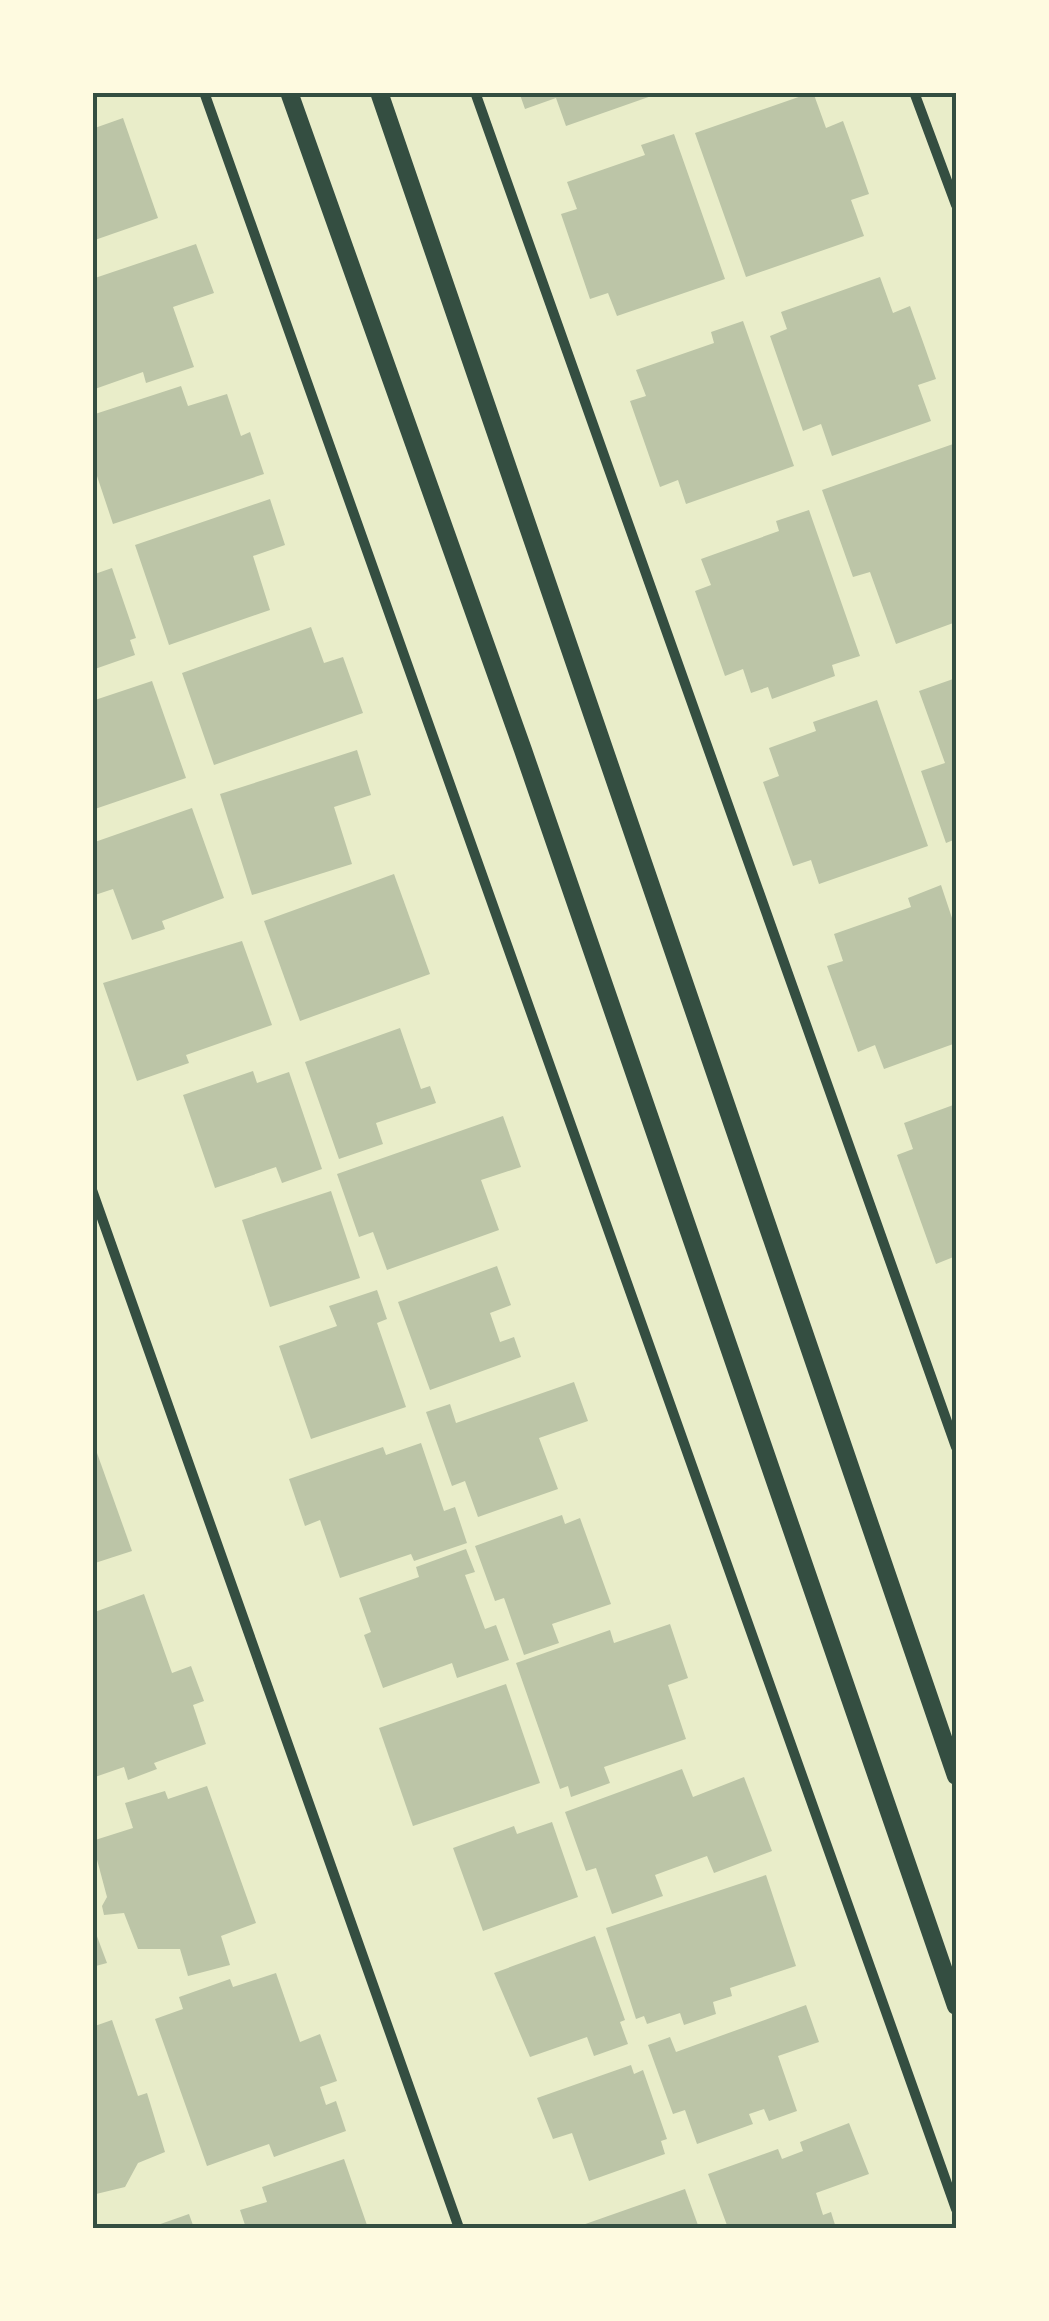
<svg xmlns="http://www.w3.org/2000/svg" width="1049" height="2321" viewBox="0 0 1049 2321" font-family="'Titillium Web',sans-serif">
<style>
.building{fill:#bcc5a7}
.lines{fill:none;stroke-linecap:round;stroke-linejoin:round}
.minor{stroke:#344e41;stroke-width:10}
.tertiary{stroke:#344e41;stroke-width:18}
.neatline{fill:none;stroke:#344e41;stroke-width:4}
</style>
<rect width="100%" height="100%" fill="#e9edc9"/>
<!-- building -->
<g class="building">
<path d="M519,92H660V93L566,126L556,98L525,109Z"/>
<path d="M813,92L826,128L843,121L856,157L869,194L851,200L864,236L746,277L695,133Z"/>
<path d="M123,118L158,218L92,241V129Z"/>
<path d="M674,134L725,279L617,316L608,293L590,299L561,214L577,209L567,182L645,155L641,145Z"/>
<path d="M196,244L214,293L173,307L194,367L146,383L143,372L92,390V279Z"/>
<path d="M880,277L893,313L910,306L923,342L936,379L918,385L931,421L832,456L821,424L803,431L770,336L787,329L781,312Z"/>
<path d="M743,321L794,466L686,504L678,480L660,487L630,401L646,396L636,370L714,343L711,332Z"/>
<path d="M181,386L188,406L227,394L241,436L250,432L264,474L113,524L92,461V415Z"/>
<path d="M956,443V622L896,644L870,572L853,577L822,490Z"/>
<path d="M270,499L285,545L253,556L270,610L169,645L135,545Z"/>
<path d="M809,510L860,656L832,665L835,676L772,699L768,687L751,693L743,669L725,676L695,591L711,585L701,559L779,531L776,521Z"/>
<path d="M112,568L136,638L130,640L135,655L92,670V575Z"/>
<path d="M311,627L324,663L343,657L363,713L214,765L182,673Z"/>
<path d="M956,678V839L946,843L921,771L945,763L919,691Z"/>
<path d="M152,681L186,778L92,810V701Z"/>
<path d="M877,700L928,846L819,884L811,860L793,866L763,782L779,776L769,748L816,731L813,722Z"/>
<path d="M357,750L371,795L334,807L352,864L252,895L220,794Z"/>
<path d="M192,808L224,898L162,921L165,929L132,940L113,889L92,896V843Z"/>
<path d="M394,874L430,974L300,1021L264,921Z"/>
<path d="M941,885L956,930V1043L884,1069L875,1045L858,1052L827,966L843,961L834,934L911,907L908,898Z"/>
<path d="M242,941L272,1025L186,1055L189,1063L137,1081L103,983Z"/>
<path d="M400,1028L421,1089L430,1086L436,1103L376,1123L383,1144L339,1159L305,1062Z"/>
<path d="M253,1071L257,1083L289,1072L322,1169L282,1183L276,1167L215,1188L183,1095Z"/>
<path d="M956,1104V1256L936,1264L897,1155L913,1149L904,1123Z"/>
<path d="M503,1116L521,1167L481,1180L499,1230L387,1270L373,1232L359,1237L337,1174Z"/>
<path d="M331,1191L360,1278L270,1307L242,1220Z"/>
<path d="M497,1266L511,1305L490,1313L500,1342L514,1337L521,1357L430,1390L398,1302Z"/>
<path d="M377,1290L387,1319L377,1323L406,1407L311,1439L279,1346L337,1326L329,1306Z"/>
<path d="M574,1382L588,1421L539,1438L558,1489L478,1517L465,1481L452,1486L426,1412L450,1404L456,1423Z"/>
<path d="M92,1439L132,1551L92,1564Z"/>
<path d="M421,1443L444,1511L455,1507L467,1543L414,1561L411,1554L340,1578L320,1520L305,1526L289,1479L383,1447L386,1455Z"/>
<path d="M562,1515L565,1524L580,1518L611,1604L552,1624L559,1643L524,1655L504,1598L495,1601L475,1546Z"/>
<path d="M466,1549L475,1572L465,1575L485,1629L496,1625L509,1660L457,1678L452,1663L383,1688L364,1635L371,1632L359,1598L419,1577L416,1567Z"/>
<path d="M144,1594L172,1673L191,1666L204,1701L193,1705L206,1744L154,1763L157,1769L128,1780L124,1767L92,1778V1613Z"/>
<path d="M670,1624L688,1678L668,1685L686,1739L604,1767L610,1783L571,1797L568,1786L560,1789L516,1663L610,1630L614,1643Z"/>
<path d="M506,1684L540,1783L413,1826L379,1728Z"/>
<path d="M682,1769L693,1797L744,1777L772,1851L714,1873L707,1856L655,1875L663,1896L612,1914L596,1868L586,1871L565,1812Z"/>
<path d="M207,1786L256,1923L221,1936L230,1965L188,1976L180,1949H138L124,1913L104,1915L102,1906L107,1897L92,1841L133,1828L125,1803L165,1791L168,1799Z"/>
<path d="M552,1822L578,1897L483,1931L453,1848L514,1826L517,1834Z"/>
<path d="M766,1875L796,1966L730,1988L732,1996L713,2002L716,2014L684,2025L680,2013L647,2024L644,2016L636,2019L606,1928Z"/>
<path d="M92,1923L107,1963L92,1967Z"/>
<path d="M595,1936L625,2020L620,2022L628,2044L594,2056L587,2037L530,2057L494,1973Z"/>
<path d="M276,1973L300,2042L320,2034L337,2081L320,2087L326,2105L336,2101L346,2131L274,2157L269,2144L207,2166L155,2019L183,2009L179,1997L230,1979L233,1987Z"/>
<path d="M806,2005L819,2042L778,2056L797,2111L769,2121L764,2109L749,2114L753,2124L697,2144L685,2110L673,2114L648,2045L670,2037L676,2052Z"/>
<path d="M112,2020L138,2096L147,2093L165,2152L138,2163L125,2187L92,2195V2027Z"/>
<path d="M631,2065L634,2074L643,2070L667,2139L661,2141L665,2154L589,2181L572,2133L553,2139L537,2098Z"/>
<path d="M849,2123L869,2174L816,2193L823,2215L831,2212L836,2228H728L708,2174L778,2149L782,2159L803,2151L800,2142Z"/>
<path d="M344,2159L368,2228H246L240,2210L267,2202L262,2187Z"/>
<path d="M685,2189L699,2228H574Z"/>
<path d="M189,2214L194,2228H149Z"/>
</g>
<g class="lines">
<!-- minor -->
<g class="minor">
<path d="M204,92L956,2209"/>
<path d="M475,92L956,1447"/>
<path d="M914,92L956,205"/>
<path d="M92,1190L459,2228"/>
</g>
<!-- tertiary -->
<g class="tertiary">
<path d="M289,92L523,750L956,2006"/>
<path d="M379,92L956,1776"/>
</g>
</g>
<!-- border -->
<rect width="1049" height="2321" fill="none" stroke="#fefae0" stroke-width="190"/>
<rect x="95" y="95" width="859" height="2131" class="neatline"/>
</svg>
